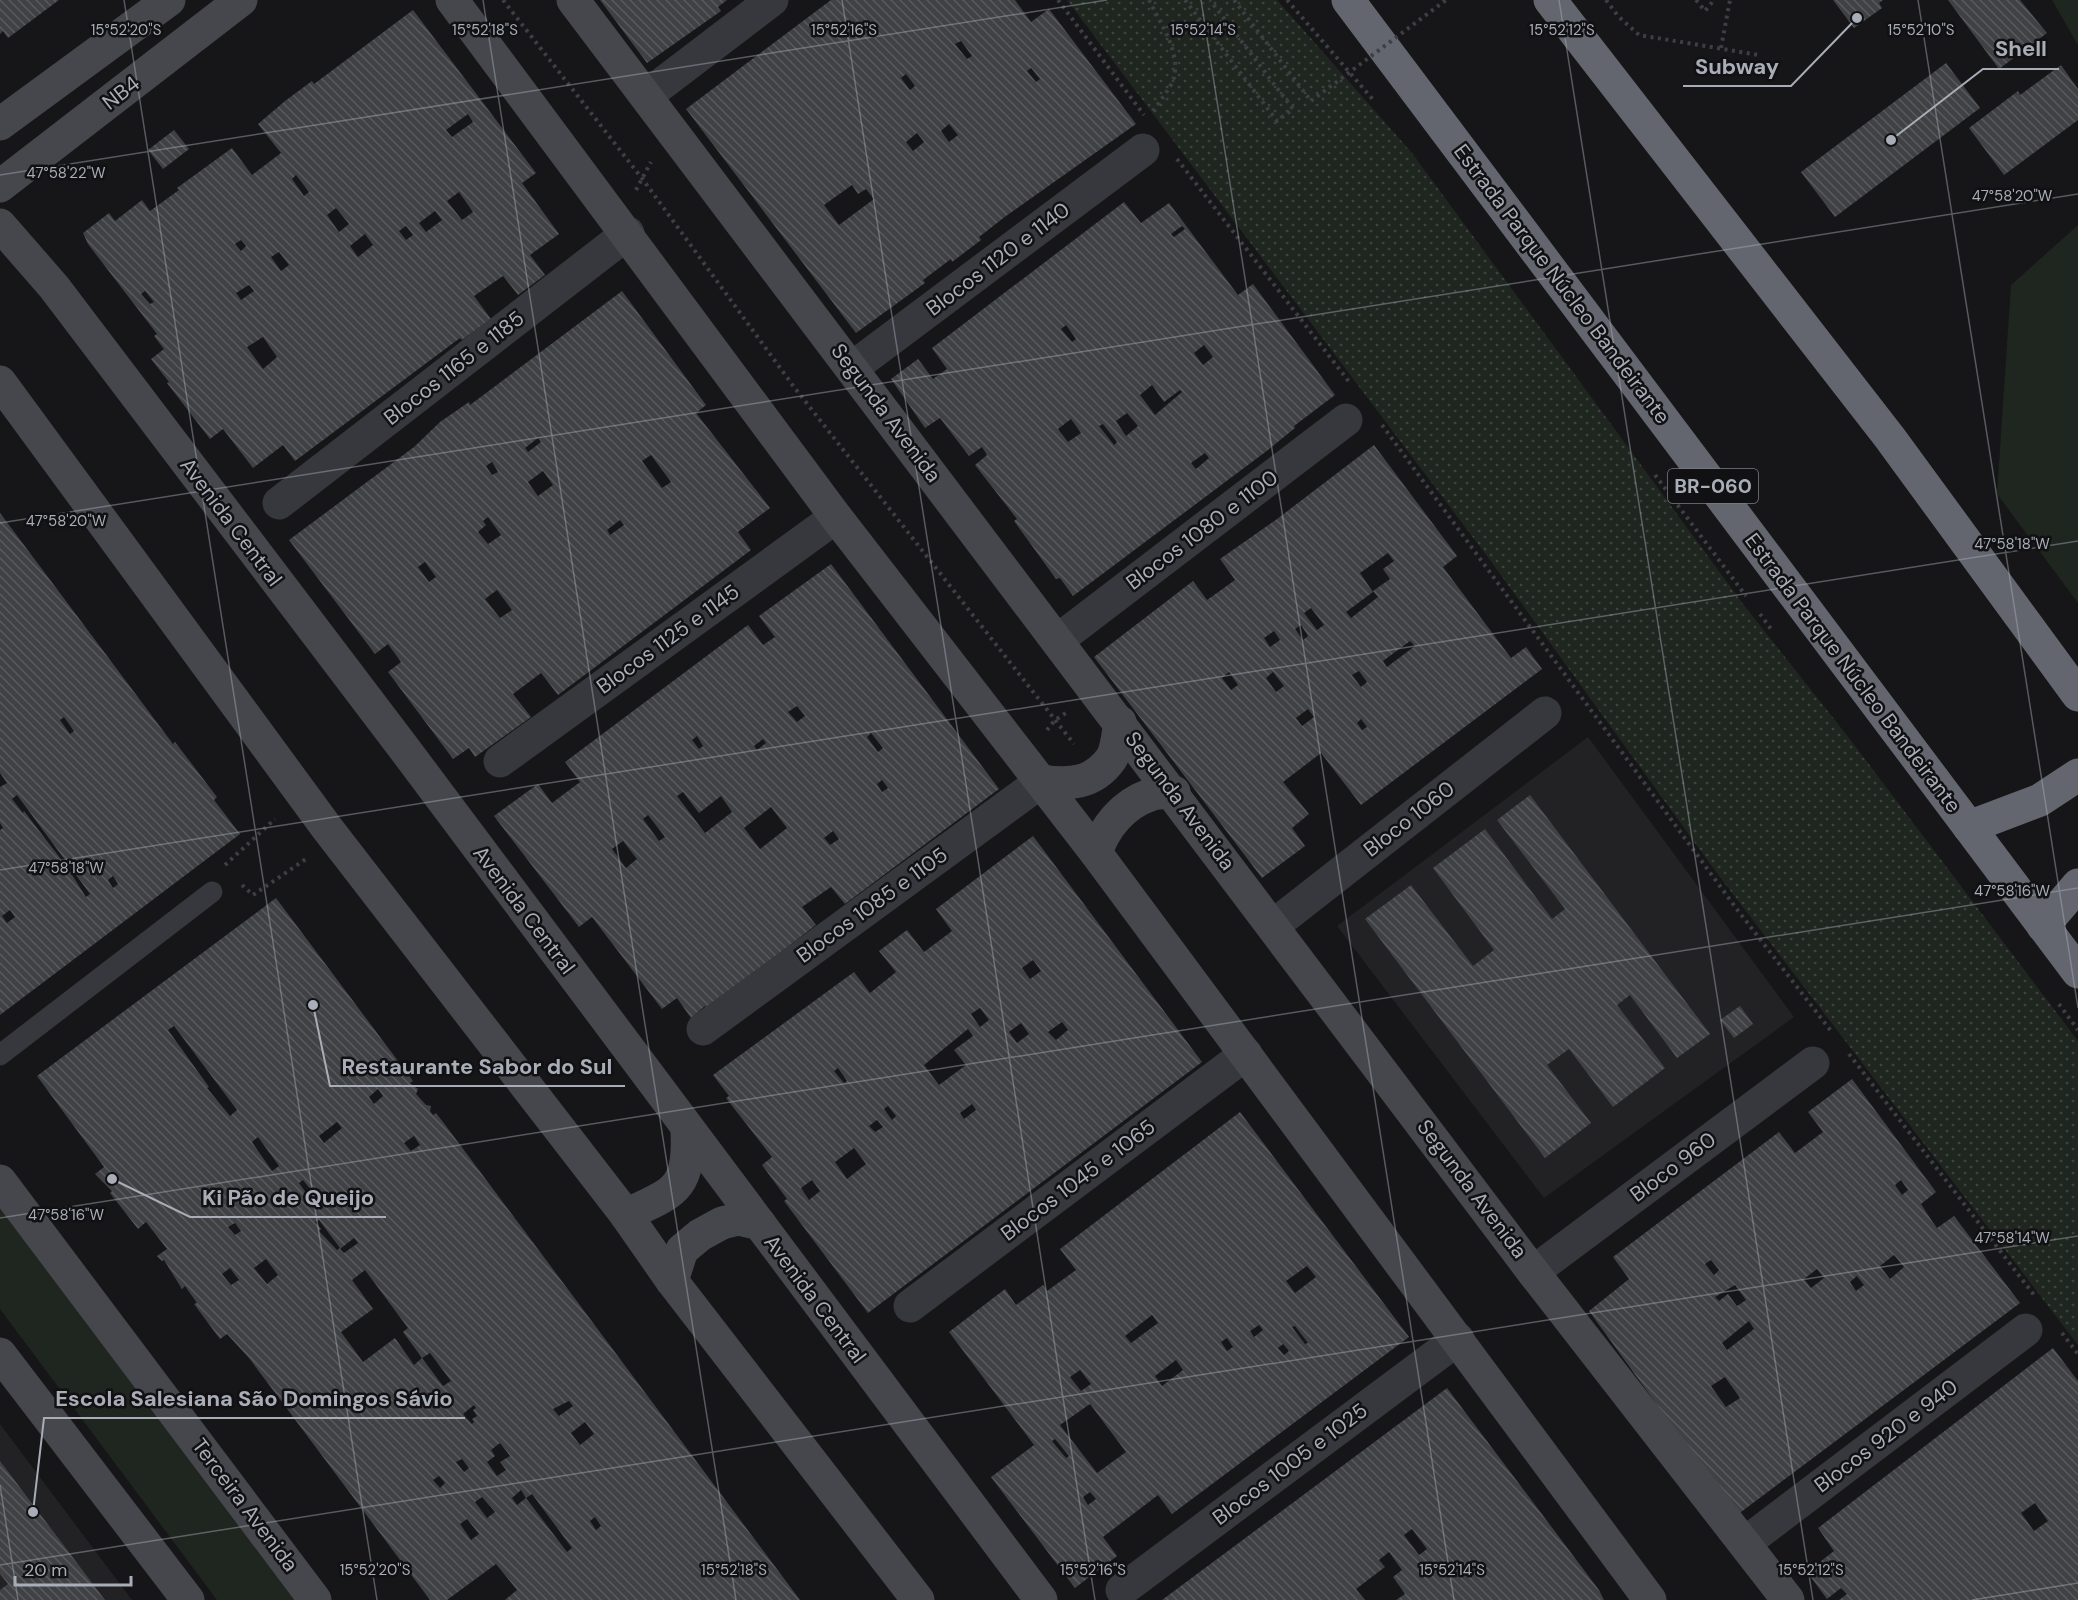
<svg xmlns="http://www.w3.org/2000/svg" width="2078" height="1600" viewBox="0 0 2078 1600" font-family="'DM Sans',sans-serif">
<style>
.built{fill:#222225}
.grass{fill:url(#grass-dots)}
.green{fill:#1e261f}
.building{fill:url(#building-back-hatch);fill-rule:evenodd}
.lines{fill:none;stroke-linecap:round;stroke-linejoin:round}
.path{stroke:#3d3f44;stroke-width:4;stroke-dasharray:3 4.5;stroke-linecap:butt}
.lane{stroke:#37383d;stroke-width:21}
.street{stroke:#37383d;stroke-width:33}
.secondary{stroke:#45474d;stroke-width:33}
.highway{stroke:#63666e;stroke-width:33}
.path-bridge{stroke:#3d3f44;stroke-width:4;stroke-dasharray:3 4.5;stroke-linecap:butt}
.ticks{fill:none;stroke:#a8adb8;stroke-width:1.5;stroke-opacity:0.45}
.labels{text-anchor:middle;stroke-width:5;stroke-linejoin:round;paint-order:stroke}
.shield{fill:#111113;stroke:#7b7e86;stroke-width:1.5}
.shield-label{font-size:20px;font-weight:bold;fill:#a8adb8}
.street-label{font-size:21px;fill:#a8adb8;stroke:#111113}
.ticks-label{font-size:15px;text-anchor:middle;fill:#a8adb8;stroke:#111113;stroke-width:5;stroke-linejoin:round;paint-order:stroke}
.leader{fill:none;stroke:#a8adb8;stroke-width:2}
.callout-dot{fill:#a8adb8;stroke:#111113;stroke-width:2}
.callout-label{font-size:22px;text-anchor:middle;font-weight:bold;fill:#a8adb8;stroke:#111113;stroke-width:5;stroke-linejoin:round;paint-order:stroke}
</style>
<defs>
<pattern id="grass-dots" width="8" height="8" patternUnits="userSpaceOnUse" patternTransform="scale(1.5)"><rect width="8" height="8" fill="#1e261f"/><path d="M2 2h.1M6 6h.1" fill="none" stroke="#3c433d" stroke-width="1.8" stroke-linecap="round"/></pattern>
<pattern id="building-back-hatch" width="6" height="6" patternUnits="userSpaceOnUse" patternTransform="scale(1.5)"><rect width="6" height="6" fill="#404145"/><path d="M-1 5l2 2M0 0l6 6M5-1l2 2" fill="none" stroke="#595a5e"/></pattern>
</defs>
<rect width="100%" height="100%" fill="#161618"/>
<!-- built -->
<g class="built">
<path d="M1588,737L1794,1017L1544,1198L1337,926Z"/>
<path d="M0,1424L132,1600H0Z"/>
</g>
<!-- grass -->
<path class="grass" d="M1067,0H1277L1412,153L1743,604L1849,738L2078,1041V1345L1716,872L1490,560Z"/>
<!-- green -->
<g class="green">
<path d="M2052,0H2078V45Z"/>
<path d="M2078,225V603L1997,494L2011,285Z"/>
<path d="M0,1197L303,1600H217L0,1309Z"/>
</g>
<!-- building -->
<g class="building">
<path d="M0,0H59L8,38L3,31L0,34Z"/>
<path d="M600,0H727L718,7L721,11L647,63Z"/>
<path d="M831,0H1015L1031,22L1049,9L1136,124L1006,216L979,237L981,240L952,262L951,259L923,280L925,283L856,333L686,109ZM961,41L972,56L967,59L955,44ZM1031,68L1040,79L1036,82L1027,71ZM906,74L915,86L910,90L901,78ZM949,124L958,135L949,142L941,131ZM917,133L924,142L913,151L906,142ZM852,185L858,194L866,189L874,199L839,225L824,205Z"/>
<path d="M1833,0H1883L1879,3L1882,8L1854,28Z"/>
<path d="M1948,0H2020L2047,33L1999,69Z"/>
<path d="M413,10L536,173L522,183L559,234L530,255L545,275L518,295L503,276L474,296L491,319L462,340L460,338L295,461L283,445L253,468L223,429L210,439L167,383L169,382L151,359L164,349L154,336L157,334L88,244L83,233L109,213L115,221L142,200L150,211L179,190L177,188L232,148L252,175L281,153L258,124L285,101L312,81L314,84ZM468,114L473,122L452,137L446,130ZM296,175L309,192L304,196L292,179ZM459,192L473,212L462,220L447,201ZM336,208L349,224L339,232L327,215ZM435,211L442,220L426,232L419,223ZM406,226L413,235L406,240L399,231ZM365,234L373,245L358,257L350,246ZM241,240L246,246L241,251L235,244ZM279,252L289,265L281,271L271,257ZM249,285L254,291L241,300L236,293ZM145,291L154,302L150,304L141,294ZM263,337L277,357L263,369L247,347Z"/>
<path d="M1946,63L1980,108L1835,217L1801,172Z"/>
<path d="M2061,65L2078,89V120L2004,175L1969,128L2018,91L2020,95Z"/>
<path d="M174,130L189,149L163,169L148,150Z"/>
<path d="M1124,202L1141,223L1169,203L1238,295L1253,284L1335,395L1294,426L1295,428L1268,450L1073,596L1060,578L1056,579L1014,521L1017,519L975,465L987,455L982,447L969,456L940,418L925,428L891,379L918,359L933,379L947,369L932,348ZM1182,226L1185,229L1174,237L1171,234ZM1066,325L1076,339L1072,342L1061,329ZM1204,345L1213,357L1203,365L1194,353ZM1152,385L1164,402L1180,390L1182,392L1155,415L1140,395ZM1127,413L1138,426L1126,436L1116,421ZM1071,419L1081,433L1068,442L1058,429ZM1103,424L1117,442L1114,445L1099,426ZM1205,453L1209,458L1196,469L1191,463Z"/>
<path d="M622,291L706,405L696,413L770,508L738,532L751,550L558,695L541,673L513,694L531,717L475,757L469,748L453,759L388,672L401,662L388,644L375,654L289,540L414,447L440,422L469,402L470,405ZM538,438L541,442L528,452L525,448ZM651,455L671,482L662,488L642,461ZM492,462L498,472L492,475L486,466ZM543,471L553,485L538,496L528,482ZM488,517L501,535L488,544L478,532L486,525L483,521ZM620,520L624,525L610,535L607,530ZM425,562L436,577L429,582L418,567ZM497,590L512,610L500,618L485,599Z"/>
<path d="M1374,445L1457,556L1443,567L1511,658L1526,647L1542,669L1361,805L1321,753L1283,782L1309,814L1292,828L1305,846L1262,878L1094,657L1193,581L1207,600L1235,580L1220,559L1277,519ZM1388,553L1394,561L1383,569L1390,579L1373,591L1378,597L1351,618L1346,612L1373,592L1360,573ZM1311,608L1324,625L1317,630L1304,613ZM1301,625L1308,636L1303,640L1295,629ZM1274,631L1280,640L1270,647L1264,638ZM1410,641L1415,646L1387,667L1383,661ZM1359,671L1367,682L1361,687L1352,675ZM1229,672L1238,685L1231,690L1222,678ZM1273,672L1284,686L1276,692L1266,678ZM1308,709L1314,717L1302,726L1296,718ZM1361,719L1367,727L1362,730L1357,723Z"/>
<path d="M0,513L173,744L175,742L217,797L214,800L240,834L0,1015V830L3,828L0,823V787L7,783L0,773ZM64,717L74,731L70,734L60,720ZM17,795L90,894L86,897L67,867L24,811L23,813L12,799ZM113,876L118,884L113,888L108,880ZM10,910L15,917L7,923L2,916Z"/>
<path d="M831,564L999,789L845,904L831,887L802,907L816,925L707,1009L705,1006L691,1018L677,998L662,1009L592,917L579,927L494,816L538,784L552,803L580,782L565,762L748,625L763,645L775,637L759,616ZM797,706L805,716L797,722L788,712ZM871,733L883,748L878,752L867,737ZM697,736L703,746L699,749L692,740ZM763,739L766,743L757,750L754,746ZM882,780L888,788L882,792L877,784ZM683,792L699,813L721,796L732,812L705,833L677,796ZM771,807L787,828L760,849L744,828ZM648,815L665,837L659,841L643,819ZM833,831L839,839L830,845L824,838ZM623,841L637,859L626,868L612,849Z"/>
<path d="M1530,795L1710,1034L1677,1058L1630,995L1617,1005L1665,1068L1613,1107L1569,1049L1547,1065L1591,1123L1545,1158L1365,919L1411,885L1473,966L1494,950L1433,868L1485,829L1552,919L1565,909L1497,820Z"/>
<path d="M1033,836L1202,1062L868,1313L784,1201L787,1199L762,1165L772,1157L726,1098L729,1096L713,1075L854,972L870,993L896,972L879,951L907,930L924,952L952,931L936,909ZM1033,960L1041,971L1030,979L1022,968ZM980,1008L989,1020L980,1027L971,1014ZM1062,1022L1068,1030L1056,1040L1048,1032ZM1021,1023L1029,1034L1017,1043L1009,1032ZM968,1029L973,1036L954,1050L966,1065L939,1085L924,1065ZM838,1068L847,1081L844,1083L834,1071ZM972,1104L976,1110L964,1119L960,1113ZM888,1106L896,1116L892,1120L884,1109ZM877,1120L883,1127L875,1132L869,1126ZM854,1148L866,1164L847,1179L835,1162ZM812,1180L820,1191L809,1200L801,1188Z"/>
<path d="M276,898L413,1081L410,1083L418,1089L416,1094L426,1105L431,1106L430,1111L433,1115L436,1113L446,1126L800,1600H505L517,1590L496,1564L447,1600H430L249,1358L227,1334L220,1339L194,1304L197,1303L185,1286L182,1289L164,1260L162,1261L157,1256L167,1249L146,1222L138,1229L110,1193L112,1191L95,1174L104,1167L37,1076ZM174,1026L237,1110L230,1116L207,1088L209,1087L168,1030ZM378,1089L383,1096L374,1104L369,1097ZM337,1122L342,1128L324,1143L319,1136ZM414,1136L420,1145L411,1151L404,1143ZM258,1137L279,1166L272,1171L252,1142ZM303,1180L311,1190L307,1194L299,1183ZM319,1220L340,1248L337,1250L319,1231L321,1229L315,1222ZM235,1223L241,1231L235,1235L228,1227ZM354,1238L358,1243L344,1253L340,1249ZM266,1259L278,1275L267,1284L254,1268ZM230,1268L239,1280L231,1285L222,1274ZM365,1270L408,1328L403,1332L422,1358L430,1353L451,1381L443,1386L422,1358L414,1365L395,1338L363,1362L341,1332L373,1309L352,1280ZM569,1401L573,1406L559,1416L553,1409ZM474,1405L476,1408L473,1410L477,1416L472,1419L474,1422L472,1424L463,1414ZM585,1422L594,1434L580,1445L571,1433ZM500,1443L510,1456L500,1462L506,1470L497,1476L487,1462L495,1456L491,1450ZM462,1459L469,1468L464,1472L456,1462ZM439,1476L445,1483L440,1488L433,1480ZM521,1490L526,1498L532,1494L572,1548L567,1552L526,1498L517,1505L512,1498ZM482,1497L495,1512L487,1518L475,1502ZM595,1517L601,1526L596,1530L590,1521ZM467,1519L479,1534L471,1540L460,1524Z"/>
<path d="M1740,1006L1753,1024L1734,1038L1720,1020Z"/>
<path d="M1852,1079L1936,1192L1921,1204L1932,1221L1937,1228L1954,1216L2020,1303L1737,1515L1589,1311L1629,1279L1613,1257L1779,1132L1795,1153L1823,1132L1808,1112ZM1901,1180L1908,1190L1902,1195L1895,1185ZM1894,1255L1904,1267L1890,1279L1880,1266ZM1711,1260L1719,1270L1714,1275L1705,1264ZM1817,1269L1824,1278L1811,1288L1804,1279ZM1857,1276L1864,1285L1856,1291L1850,1282ZM1735,1285L1746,1300L1737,1306L1728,1294L1719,1301L1715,1297ZM1749,1321L1754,1329L1727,1350L1722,1343ZM1725,1377L1740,1398L1726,1407L1711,1386Z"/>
<path d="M1240,1112L1409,1337L1172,1514L1158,1495L1103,1537L1117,1556L1075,1588L991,1477L1034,1445L949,1332L1005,1289L1016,1305L1043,1285L1047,1291L1076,1270L1060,1249ZM1307,1266L1316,1277L1295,1293L1286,1281ZM1152,1315L1158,1323L1131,1343L1125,1336ZM1259,1325L1263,1330L1254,1337L1250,1331ZM1295,1326L1308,1343L1305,1344L1292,1327ZM1227,1338L1233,1347L1227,1351L1221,1342ZM1283,1344L1289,1351L1284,1355L1278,1348ZM1176,1360L1183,1370L1162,1386L1155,1376ZM1080,1370L1091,1384L1081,1391L1070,1377ZM1090,1404L1126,1452L1097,1473L1060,1425ZM1055,1439L1069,1456L1066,1458L1052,1441ZM1090,1492L1096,1499L1088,1505L1083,1497Z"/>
<path d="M2053,1348L2078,1381V1600H1839L1847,1594L1841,1588L1827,1599L1807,1572L1834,1551L1818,1528ZM2035,1503L2048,1521L2034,1531L2021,1513Z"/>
<path d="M1447,1388L1599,1590L1604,1600H1396L1405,1594L1393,1577L1402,1570L1389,1552L1379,1560L1385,1567L1356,1589L1365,1600H1162ZM1412,1529L1427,1549L1419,1555L1404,1535Z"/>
<path d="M0,1461L105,1600H0V1590L8,1584L0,1574Z"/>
</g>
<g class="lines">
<!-- path -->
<g class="path">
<path d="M503,0L644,181L794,387L1074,744"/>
<path d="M1058,0L1144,115"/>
<path d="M1149,0C1160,23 1184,56 1172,83C1166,94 1158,104 1151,114"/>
<path d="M1185,0L1277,121L1293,109L1210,0"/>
<path d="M1234,0L1311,101"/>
<path d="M1287,0L1375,102"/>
<path d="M1606,0L1618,16L1639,35L1759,55"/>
<path d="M1696,0L1705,11L1714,0"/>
<path d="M1721,48L1730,0"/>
<path d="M1177,159L1350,383"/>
<path d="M636,190L651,162"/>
<path d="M1382,425L1736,908L1831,1031"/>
<path d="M1655,475L1746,596"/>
<path d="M1760,614L1771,629"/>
<path d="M1047,730L1055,720L1066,713"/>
<path d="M225,865L275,819"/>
<path d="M242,885L253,895L306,859"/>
<path d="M2059,1004L2078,1030"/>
<path d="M1849,1054L2034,1295"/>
<path d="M2062,1333L2078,1354"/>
</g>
<!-- lane -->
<path class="lane" d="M0,1055L212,892"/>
<!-- street -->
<g class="street">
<path d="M646,96L772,0"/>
<path d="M852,368L1143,150"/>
<path d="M279,503L628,233"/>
<path d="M1058,640L1346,420"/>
<path d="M500,761L836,517"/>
<path d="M1274,925L1545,713"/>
<path d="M703,1029L1042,781"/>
<path d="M1533,1272L1813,1063"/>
<path d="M910,1306L1246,1054"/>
<path d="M1745,1543L2026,1330"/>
<path d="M1122,1590L1458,1339"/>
</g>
<!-- secondary -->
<g class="secondary">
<path d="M452,0L836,517L1096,853L1650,1600"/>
<path d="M573,0L1533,1272L1788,1600"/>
<path d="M0,124L169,0"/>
<path d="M0,186L241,0"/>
<path d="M0,225L54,287L406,751L1041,1600"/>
<path d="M0,382L327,828L626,1215L672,1281L918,1600"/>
<path d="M1042,781C1069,785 1093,784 1111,759C1117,750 1118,733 1120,722"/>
<path d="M1096,853C1104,828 1123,804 1150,795C1157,792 1166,793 1174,792"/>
<path d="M0,1181L315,1600"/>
<path d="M626,1215C674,1192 690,1190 687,1131"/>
<path d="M672,1281L682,1250L700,1235L722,1223L738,1219L760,1224"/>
<path d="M0,1354L188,1600"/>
</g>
<!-- highway -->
<g class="highway">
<path d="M1348,0L2078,972"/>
<path d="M1550,0L1890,438L2078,695"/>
<path d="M1969,827L2040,800L2078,775"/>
<path d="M2043,926L2078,885"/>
</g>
<!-- path-bridge -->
<path class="path-bridge" d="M1311,101L1446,0"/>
</g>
<!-- ticks -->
<path class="ticks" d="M124,0L377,1600M483,0L736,1600M842,0L1095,1600M1201,0L1454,1600M1559,0L1813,1600M1918,0L2078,1008M0,175L1107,0M0,523L2078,194M0,870L2078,541M0,1218L2078,888M0,1485L18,1600M0,1565L2078,1236M1972,1600L2078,1583"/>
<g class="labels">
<!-- shield labels -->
<rect class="shield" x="1668" y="469" width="90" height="34" rx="4.5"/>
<g class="shield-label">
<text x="1713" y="493">BR-060</text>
</g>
<!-- street labels -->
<g class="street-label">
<text transform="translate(121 93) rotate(-38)" y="7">NB4</text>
<text transform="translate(998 259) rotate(-37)" y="7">Blocos 1120 e 1140</text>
<text transform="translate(1562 284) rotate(53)" y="7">Estrada Parque Núcleo Bandeirante</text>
<text transform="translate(454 368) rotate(-38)" y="7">Blocos 1165 e 1185</text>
<text transform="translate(886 413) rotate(53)" y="7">Segunda Avenida</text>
<text transform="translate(231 522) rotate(53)" y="7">Avenida Central</text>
<text transform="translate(1202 530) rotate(-37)" y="7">Blocos 1080 e 1100</text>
<text transform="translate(668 639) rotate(-36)" y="7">Blocos 1125 e 1145</text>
<text transform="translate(1853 673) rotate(53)" y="7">Estrada Parque Núcleo Bandeirante</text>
<text transform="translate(1180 801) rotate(53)" y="7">Segunda Avenida</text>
<text transform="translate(1409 819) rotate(-38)" y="7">Bloco 1060</text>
<text transform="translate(872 905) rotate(-36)" y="7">Blocos 1085 e 1105</text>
<text transform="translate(524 910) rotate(53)" y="7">Avenida Central</text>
<text transform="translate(1673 1167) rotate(-37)" y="7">Bloco 960</text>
<text transform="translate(1078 1180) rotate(-37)" y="7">Blocos 1045 e 1065</text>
<text transform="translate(1472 1189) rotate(53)" y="7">Segunda Avenida</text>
<text transform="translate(815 1299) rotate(53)" y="7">Avenida Central</text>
<text transform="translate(1886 1436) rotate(-37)" y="7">Blocos 920 e 940</text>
<text transform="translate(1290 1464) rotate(-37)" y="7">Blocos 1005 e 1025</text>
<text transform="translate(245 1505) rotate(53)" y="7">Terceira Avenida</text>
</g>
</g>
<g class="ticks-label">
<text x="126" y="35">15°52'20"S</text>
<text x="485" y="35">15°52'18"S</text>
<text x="844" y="35">15°52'16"S</text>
<text x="1203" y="35">15°52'14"S</text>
<text x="1562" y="35">15°52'12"S</text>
<text x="1921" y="35">15°52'10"S</text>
<text x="66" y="178">47°58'22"W</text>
<text x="2012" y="201">47°58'20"W</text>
<text x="66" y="526">47°58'20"W</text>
<text x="2012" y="549">47°58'18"W</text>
<text x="66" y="873">47°58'18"W</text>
<text x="2012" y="896">47°58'16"W</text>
<text x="66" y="1220">47°58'16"W</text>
<text x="2012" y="1243">47°58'14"W</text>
<text x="375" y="1575">15°52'20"S</text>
<text x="734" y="1575">15°52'18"S</text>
<text x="1093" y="1575">15°52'16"S</text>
<text x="1452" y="1575">15°52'14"S</text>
<text x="1811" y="1575">15°52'12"S</text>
</g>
<!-- callouts -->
<path class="leader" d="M1891 140L1983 69H2059M1857 18L1791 86H1683M313 1005L330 1086H625M112 1179L190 1217H386M33 1512L44 1418H465"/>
<g class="callout-dot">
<circle cx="1891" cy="140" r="6"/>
<circle cx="1857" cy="18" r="6"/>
<circle cx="313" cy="1005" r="6"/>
<circle cx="112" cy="1179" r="6"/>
<circle cx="33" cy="1512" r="6"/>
</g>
<g class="callout-label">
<text x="2021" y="56">Shell</text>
<text x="1737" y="74">Subway</text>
<text x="477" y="1074">Restaurante Sabor do Sul</text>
<text x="288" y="1205">Ki Pão de Queijo</text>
<text x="254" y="1406">Escola Salesiana São Domingos Sávio</text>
</g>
<!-- scale -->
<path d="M15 1576v9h116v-9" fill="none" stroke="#a8adb8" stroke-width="3"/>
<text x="24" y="1576" font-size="18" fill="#a8adb8" stroke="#111113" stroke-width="4.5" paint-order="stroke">20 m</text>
</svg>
